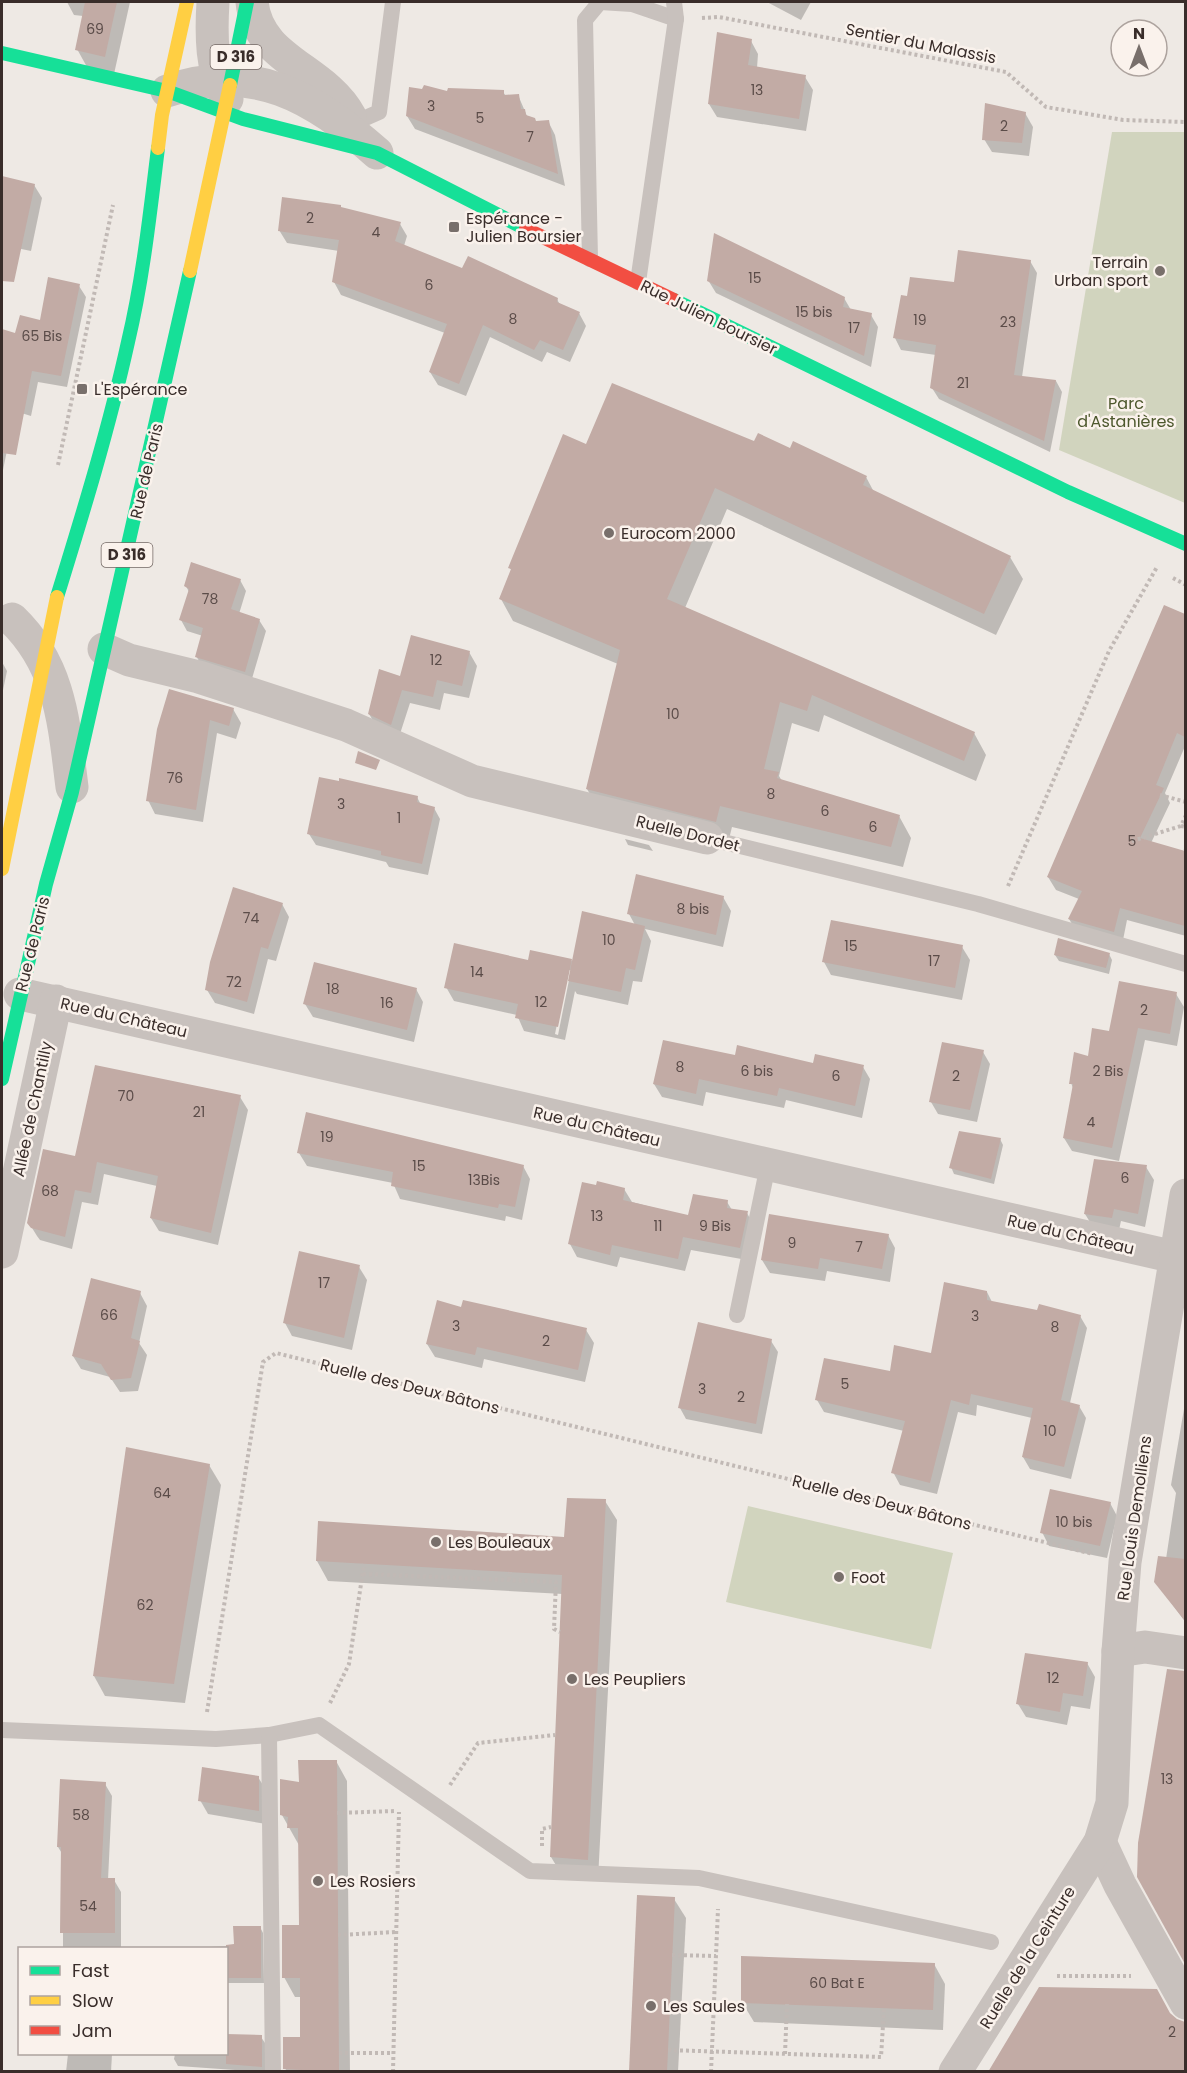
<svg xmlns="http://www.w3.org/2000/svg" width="1187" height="2073" viewBox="0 0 1187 2073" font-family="Poppins,sans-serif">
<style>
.green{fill:#d1d4be}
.shadow{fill:#0003;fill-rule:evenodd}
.building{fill:#c2aba5}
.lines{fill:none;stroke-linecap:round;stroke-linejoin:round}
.path{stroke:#c1b9b5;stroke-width:4;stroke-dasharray:3 3;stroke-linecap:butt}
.lane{stroke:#c8c1bd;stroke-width:16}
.street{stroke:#c8c1bd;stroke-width:33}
.fast{stroke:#16e098;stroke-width:14}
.slow{stroke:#ffcf43;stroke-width:14}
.jam{stroke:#f24e42;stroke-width:14}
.poi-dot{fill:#786f6b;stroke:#faf2ec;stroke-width:2}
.labels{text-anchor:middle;stroke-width:5;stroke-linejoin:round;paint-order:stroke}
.number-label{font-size:14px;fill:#5b4c49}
.shield{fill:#faf2ec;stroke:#736864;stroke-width:1.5}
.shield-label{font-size:15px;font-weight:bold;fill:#392d2a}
.street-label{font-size:16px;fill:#392d2a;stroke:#faf2ec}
.poi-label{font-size:16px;fill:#392d2a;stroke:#faf2ec;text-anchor:start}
.park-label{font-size:16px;fill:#4d582d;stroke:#faf2ec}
</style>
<rect width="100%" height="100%" fill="#eee9e4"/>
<!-- green -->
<g class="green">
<path d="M1112,132H1185V503L1059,450Z"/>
<path d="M748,1506L953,1553L931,1649L726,1602Z"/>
</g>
<!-- shadow -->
<g class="shadow">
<path d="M67,2H130L114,74L87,67L77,49L83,16L74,15Z"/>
<path d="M767,2H811L801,20Z"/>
<path d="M751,41L758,54L757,68L805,77L813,90L806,131L717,117L709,104Z"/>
<path d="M503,92L506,96L518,95L527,116L536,123L548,121L555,135L565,186L415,129L407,116L448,93Z"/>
<path d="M1025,113L1033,127L1029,156L992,152L984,139Z"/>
<path d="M2,178L34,185L42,198L31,251L2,245Z"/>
<path d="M342,209L400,224L407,236L404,246L463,270L557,299L560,305L579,313L586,326L570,362L547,352L542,362L490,337L466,396L438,385L430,372L445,333L341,295L334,282L339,251L287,243L279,230Z"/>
<path d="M1030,261L1037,273L1022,377L1056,381L1062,392L1050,452L939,399L932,388L936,355L901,350L895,338L955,284Z"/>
<path d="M708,280L844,298L851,310L871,315L878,327L871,367L716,293Z"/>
<path d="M79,286L86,297L67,387L38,382L31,416L15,411L2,475V331L17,334L41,322Z"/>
<path d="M755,443L791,450L866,477L874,492L1010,557L1023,579L996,635L727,509L685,608L974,733L986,755L976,781L824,715L819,732L792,723L779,776L782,781L899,816L911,838L903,867L732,827L728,843L600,811L587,789L618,664L513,621L501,599L512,571L510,568L587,447Z"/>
<path d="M240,580L246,591L239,614L259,620L266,631L251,682L203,667L196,656L203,636L187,631L181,620L189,592L186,586Z"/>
<path d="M1165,607L1186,615V744L1165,793L1170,803L1151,843L1186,853V936L1127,920L1122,945L1077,932L1069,919L1079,899L1056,890L1048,877Z"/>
<path d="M469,652L477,666L469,698L444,693L440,710L410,703L399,737L377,727L369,714L401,677Z"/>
<path d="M2,662L7,671L2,695Z"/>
<path d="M233,709L241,723L236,739L217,733L203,822L155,814L148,800L159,728Z"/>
<path d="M417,797L421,805L434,808L440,819L428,875L389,867L386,862L316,845L309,834Z"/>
<path d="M625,839L649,845L653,851L628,845Z"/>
<path d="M723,897L731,911L723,947L645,929L651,941L642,982L633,981L628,1005L577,994L575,991L565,1040L524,1031L517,1015L454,1001L446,987L529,962L571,960L573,963L635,925L629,914ZM568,970H571L558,1035L555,1034Z"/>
<path d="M282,904L289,917L276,961L268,959L254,1014L215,1003L207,990Z"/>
<path d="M962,947L970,960L962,1000L831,975L824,962Z"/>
<path d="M1109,954L1112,960L1109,974L1059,961L1055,955Z"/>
<path d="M416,989L423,1002L414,1042L313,1017L305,1004Z"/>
<path d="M1176,994L1184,1007L1177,1046L1145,1040L1119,1161L1072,1151L1064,1138L1073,1088L1071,1083L1110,1033Z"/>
<path d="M983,1052L990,1064L977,1122L938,1114L931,1102Z"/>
<path d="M736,1057L815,1065L863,1067L870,1079L862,1118L786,1100L784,1108L706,1092L703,1106L662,1097L654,1084Z"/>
<path d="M240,1097L248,1110L218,1245L159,1231L151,1218L157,1186L104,1174L98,1205L82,1202L72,1249L40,1240L37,1236L29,1223L76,1158Z"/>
<path d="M1000,1139L1003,1145L994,1184L954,1174L951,1167Z"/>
<path d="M299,1153L523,1166L530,1179L522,1220L506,1216L505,1221L400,1199L393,1183L307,1166Z"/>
<path d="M1146,1167L1154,1180L1145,1227L1121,1221L1119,1230L1093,1227L1085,1214Z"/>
<path d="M624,1189L632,1202L689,1217L727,1202L732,1210L747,1213L754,1226L747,1260L691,1250L685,1271L620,1257L617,1267L577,1257L570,1244Z"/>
<path d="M888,1235L895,1248L890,1282L827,1271L825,1281L770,1273L762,1260Z"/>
<path d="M359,1267L367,1280L352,1350L292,1336L285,1323Z"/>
<path d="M987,1292L992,1302L1038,1312L1080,1316L1087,1328L1070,1403L1079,1406L1086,1418L1071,1479L1030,1469L1023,1457L1032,1418L977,1405L976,1416L958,1412L937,1494L900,1485L893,1472L904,1431L824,1412L817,1400L932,1355Z"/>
<path d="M140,1293L147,1306L139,1343L147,1355L138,1391L120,1392L110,1377L81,1369L73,1356Z"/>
<path d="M462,1309L586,1330L594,1343L585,1382L484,1359L482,1368L435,1357L427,1344Z"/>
<path d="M771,1341L778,1352L762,1434L686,1419L680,1408Z"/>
<path d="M1185,1403H1186V1623L1156,1582L1166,1559L1176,1493L1171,1485Z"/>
<path d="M209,1465L221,1485L185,1703L105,1696L94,1676Z"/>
<path d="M605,1501L617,1520L598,1879L563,1877L551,1857L563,1594L328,1581L317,1561L566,1538Z"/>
<path d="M1110,1503L1117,1516L1107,1558L1049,1546L1042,1532Z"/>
<path d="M1087,1663L1095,1677L1090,1709L1071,1706L1067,1725L1026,1717L1018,1704Z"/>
<path d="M1186,1694V1961L1139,1877L1161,1715Z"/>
<path d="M336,1761L347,1781L350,2072H287L285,2068L302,2039L301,1997H295L284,1977L301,1926L300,1847L282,1815L300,1783Z"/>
<path d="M258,1777L266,1790V1824L208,1814L200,1800Z"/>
<path d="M105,1784L112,1796L108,1880H114L121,1892V1948H63V1855L58,1847Z"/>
<path d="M674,1899L686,1918L678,2072H631Z"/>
<path d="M260,1927L263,1933L264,1983H226V1948H181L236,1946Z"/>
<path d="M934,1964L945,1984L943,2030L754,2022L742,2002Z"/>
<path d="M261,2037L265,2043V2072L178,2066L174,2059L175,2054H226Z"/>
<path d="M68,2054H112L111,2072H66Z"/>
</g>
<!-- building -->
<g class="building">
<path d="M85,2H117L105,57L75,50Z"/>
<path d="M717,32L752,39L748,65L806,75L799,119L708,104Z"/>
<path d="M424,85L447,91L448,88L504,90V95L519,94L521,109H525L526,115L535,118L536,121L549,120L558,174L406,116L409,87L422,89Z"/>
<path d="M985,103L1026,112L1022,143L982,140Z"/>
<path d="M2,176L35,184L14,282L2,281Z"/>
<path d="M282,197L341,205V207L401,222L395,241L462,268L468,256L558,298L557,302L580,312L563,350L540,340L534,350L483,325L459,384L429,372L447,324L332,282L339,240L278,231Z"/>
<path d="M714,233L845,297L843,307L872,313L864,356L707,281Z"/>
<path d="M958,250L1031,260L1014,375L1056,380L1044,441L930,388L936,345L893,338L901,295L907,296L910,277L954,282Z"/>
<path d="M48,277L80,284L61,376L32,371L16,455L2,453V329L15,333L20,315L40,320Z"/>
<path d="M612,383L754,441L758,433L790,448L793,441L867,476L863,485L1011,556L984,614L715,488L667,599L975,732L964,761L812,695L807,711L780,702L764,769L779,772L777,778L900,815L891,847L720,806L716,822L586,789L620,650L499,599L511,569L508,568L563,434L586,444Z"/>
<path d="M191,562L241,579L231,609L260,619L245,672L195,657L203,628L179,620L189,589L184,586Z"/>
<path d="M1164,605L1185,614V737L1177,733L1156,785L1164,788L1140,838L1185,851V926L1120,908L1114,932L1068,919L1082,891L1047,877Z"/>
<path d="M411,635L470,651L462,686L437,680L433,697L402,690L391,725L368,714L379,669L400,676Z"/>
<path d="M169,689L234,708L229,726L210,720L196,810L146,801L157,729Z"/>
<path d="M358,751L380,760L376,770L355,763Z"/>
<path d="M319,777L339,781V778L418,796L417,802L435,807L422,864L381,855V851L307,834Z"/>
<path d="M636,874L724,896L716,935L627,914Z"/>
<path d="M233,887L283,903L268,949L261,947L247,1002L205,990L210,962Z"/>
<path d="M582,911L645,926L635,970L626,968L621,992L568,981Z"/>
<path d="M831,920L963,945L955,988L822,962Z"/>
<path d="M1058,938L1110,953L1106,968L1054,955Z"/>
<path d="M454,943L528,960L530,950L572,959L558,1027L515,1018L518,1004L444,988Z"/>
<path d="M314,962L417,988L407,1030L303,1004Z"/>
<path d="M1119,981L1177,992L1170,1034L1138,1028L1112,1148L1063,1138L1073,1084H1069L1074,1052L1088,1056L1092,1028L1109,1031Z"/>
<path d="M663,1040L735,1055L737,1045L813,1063L815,1054L864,1065L855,1106L779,1088L777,1096L699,1079L696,1094L653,1084Z"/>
<path d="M942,1042L984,1050L970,1110L929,1102Z"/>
<path d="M95,1065L241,1095L211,1233L150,1218L158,1176L97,1162L91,1193L75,1190L65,1237L31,1228L27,1223L43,1149L75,1156Z"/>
<path d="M306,1112L524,1165L515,1207L499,1204L498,1208L391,1186L393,1172L297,1153Z"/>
<path d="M959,1131L1001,1138L991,1179L949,1168Z"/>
<path d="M1094,1159L1147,1165L1138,1214L1114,1209L1112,1218L1084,1214Z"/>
<path d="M597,1181L625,1188L623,1200L688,1215L693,1194L728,1200L727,1208L748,1211L740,1248L683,1237L678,1259L612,1245L610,1255L568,1244L582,1182L596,1185Z"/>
<path d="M769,1214L889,1234L882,1269L820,1258L818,1269L761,1260Z"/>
<path d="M299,1251L360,1265L344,1338L283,1323Z"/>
<path d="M91,1278L141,1291L131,1338L140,1341L131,1378L111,1380L101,1364L72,1356Z"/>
<path d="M944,1282L987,1291V1300L1037,1310L1039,1304L1081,1315L1061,1400L1080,1405L1064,1467L1022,1457L1033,1408L971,1394L969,1405L951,1400L930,1483L891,1473L905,1421L815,1400L824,1358L890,1371L894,1345L931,1353Z"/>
<path d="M437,1300L461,1307L463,1300L587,1328L578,1370L477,1347L475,1355L426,1344Z"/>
<path d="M698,1322L772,1339L756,1424L678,1408Z"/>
<path d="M126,1447L210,1464L174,1684L93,1676Z"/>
<path d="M1050,1489L1111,1502L1100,1546L1040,1533Z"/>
<path d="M567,1498L606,1499L588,1860L550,1857L562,1575L316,1561L318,1521L564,1537Z"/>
<path d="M1158,1556L1185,1559V1621L1154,1582Z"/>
<path d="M1025,1653L1088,1662L1083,1696L1063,1693L1060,1712L1016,1704Z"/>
<path d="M1167,1669L1185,1671V1964L1137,1877L1138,1843Z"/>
<path d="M298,1760H337L339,2072L283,2069V2037H300V1978H282V1925H299L298,1828H287L288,1817L280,1815V1779L299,1782Z"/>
<path d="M202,1767L259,1776V1811L198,1801Z"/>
<path d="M60,1779L106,1782L101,1878H115V1933H60L61,1847H57Z"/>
<path d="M637,1895L675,1897L667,2072H629Z"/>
<path d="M233,1926H261V1978H226V1945L234,1944Z"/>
<path d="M741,1956L935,1963L933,2010L741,2003Z"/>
<path d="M1039,1987L1157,1989L1170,2013L1177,2019L1185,2022V2072H988Z"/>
<path d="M226,2034L262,2035V2067L226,2064Z"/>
</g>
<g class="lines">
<!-- path -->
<g class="path">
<path d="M702,18L719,17L1006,72L1046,107L1123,120L1186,122"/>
<path d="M58,465L113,205"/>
<path d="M1173,578L1186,585"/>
<path d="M1160,795L1186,802"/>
<path d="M1186,815L1181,826L1186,827"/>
<path d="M1132,841L1181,826"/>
<path d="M1185,851L1186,850"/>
<path d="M1008,886L1109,651L1157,567"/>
<path d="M363,1574L556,1582L554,1629L560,1632"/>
<path d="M509,1580L510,1572"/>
<path d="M330,1703L349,1664L364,1564"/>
<path d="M207,1712L263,1362L276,1353L1093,1554"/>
<path d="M450,1785L478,1743L555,1735"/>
<path d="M337,1813L395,1811"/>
<path d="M542,1846V1829L551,1827"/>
<path d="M338,1935L396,1932"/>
<path d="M672,1955L716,1956"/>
<path d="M1057,1976H1131"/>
<path d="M668,2050L881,2057L884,2009"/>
<path d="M339,2053H393"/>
<path d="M785,2054L787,2004"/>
<path d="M393,2072L399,1812"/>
<path d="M711,2072L718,1909"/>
</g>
<!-- lane -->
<g class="lane">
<path d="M354,123L379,112L393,2"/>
<path d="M590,259L585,20L600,2L632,4L676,19"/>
<path d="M638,282L676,19L674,2"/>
<path d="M707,838L978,904L1186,964"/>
<path d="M737,1315L768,1165"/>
<path d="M2,1730L216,1739L269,1735L319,1725L530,1871L699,1878L991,1942"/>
<path d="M269,1735L273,2072"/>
</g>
<!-- street -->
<g class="street">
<path d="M213,2C211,34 211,71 227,99"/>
<path d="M252,2C258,61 324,68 350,116"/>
<path d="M167,91C254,61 313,97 377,153"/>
<path d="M12,619C61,666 64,724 72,787"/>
<path d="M104,649L129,660L199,677L346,725L472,781L707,838"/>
<path d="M20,994L1175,1257"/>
<path d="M2,1252L56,1001"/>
<path d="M1118,1651L1145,1647L1186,1653"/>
<path d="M1100,1842L1120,1885L1186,2003"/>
<path d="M955,2072L1100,1842L1112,1803L1118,1651L1125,1562L1186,1195"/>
</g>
<!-- fast -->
<g class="fast">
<path d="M2,53L167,91L243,119L377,153L526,229"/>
<path d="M230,85L247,2"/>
<path d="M674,300L1068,492L1186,544"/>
<path d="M57,597C83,513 109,428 128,342C143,279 150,213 158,148"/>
<path d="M2,1079L46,884L72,792L190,271"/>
</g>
<!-- slow -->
<g class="slow">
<path d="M158,148L162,115L187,2"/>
<path d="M190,271L230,85"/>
<path d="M2,869L57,597"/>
</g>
<!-- jam -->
<path class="jam" d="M526,229L674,300"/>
</g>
<!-- markers -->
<g class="poi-dot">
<rect x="448" y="221" width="12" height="12" rx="3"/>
<circle cx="1160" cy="271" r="6"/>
<rect x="76" y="383" width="12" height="12" rx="3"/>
<circle cx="609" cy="533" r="6"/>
<circle cx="436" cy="1542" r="6"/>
<circle cx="839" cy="1577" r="6"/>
<circle cx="572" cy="1679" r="6"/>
<circle cx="318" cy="1881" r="6"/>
<circle cx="651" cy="2006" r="6"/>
</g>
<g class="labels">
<!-- number labels -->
<g class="number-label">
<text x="95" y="34">69</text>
<text x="757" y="95">13</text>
<text x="431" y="111">3</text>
<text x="480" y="123">5</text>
<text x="1004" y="131">2</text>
<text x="530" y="142">7</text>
<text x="310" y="223">2</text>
<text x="376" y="237">4</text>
<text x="755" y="283">15</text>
<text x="429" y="290">6</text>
<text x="814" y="317">15 bis</text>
<text x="513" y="324">8</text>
<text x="920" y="325">19</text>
<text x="1008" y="327">23</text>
<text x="854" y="333">17</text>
<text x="42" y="341">65 Bis</text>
<text x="963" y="388">21</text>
<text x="210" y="604">78</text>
<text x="436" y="665">12</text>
<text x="673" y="719">10</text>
<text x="175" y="783">76</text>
<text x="771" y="799">8</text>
<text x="341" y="809">3</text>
<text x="825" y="816">6</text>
<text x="399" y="823">1</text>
<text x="873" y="832">6</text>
<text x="1132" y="846">5</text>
<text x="693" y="914">8 bis</text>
<text x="251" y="923">74</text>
<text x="609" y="945">10</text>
<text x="851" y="951">15</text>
<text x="934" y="966">17</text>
<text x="477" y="977">14</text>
<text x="234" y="987">72</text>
<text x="333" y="994">18</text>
<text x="541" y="1007">12</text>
<text x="387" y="1008">16</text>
<text x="1144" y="1015">2</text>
<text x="680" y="1072">8</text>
<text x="757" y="1076">6 bis</text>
<text x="1108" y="1076">2 Bis</text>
<text x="836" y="1081">6</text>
<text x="956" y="1081">2</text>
<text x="126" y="1101">70</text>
<text x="199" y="1117">21</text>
<text x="1091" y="1127">4</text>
<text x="327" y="1142">19</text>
<text x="419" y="1171">15</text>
<text x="1125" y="1183">6</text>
<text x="484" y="1185">13Bis</text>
<text x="50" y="1196">68</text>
<text x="597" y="1221">13</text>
<text x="658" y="1231">11</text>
<text x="715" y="1231">9 Bis</text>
<text x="792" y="1248">9</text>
<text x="859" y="1252">7</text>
<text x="324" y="1288">17</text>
<text x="109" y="1320">66</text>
<text x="975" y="1321">3</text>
<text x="456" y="1331">3</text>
<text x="1055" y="1332">8</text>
<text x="546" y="1346">2</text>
<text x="845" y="1389">5</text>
<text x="702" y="1394">3</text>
<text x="741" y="1402">2</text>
<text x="1050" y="1436">10</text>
<text x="162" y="1498">64</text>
<text x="1074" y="1527">10 bis</text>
<text x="145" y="1610">62</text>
<text x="1053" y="1683">12</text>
<text x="1167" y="1784">13</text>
<text x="81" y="1820">58</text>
<text x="88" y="1911">54</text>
<text x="837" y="1988">60 Bat E</text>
<text x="1172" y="2037">2</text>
</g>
<!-- shield labels -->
<g class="shield">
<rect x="210.5" y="45" width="51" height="24" rx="4.5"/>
<rect x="101.5" y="543" width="51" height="24" rx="4.5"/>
</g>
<g class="shield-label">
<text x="236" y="62">D 316</text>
<text x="127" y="560">D 316</text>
</g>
<!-- street labels -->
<g class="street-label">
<text transform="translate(921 43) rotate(11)" y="6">Sentier du Malassis</text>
<text transform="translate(709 317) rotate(26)" y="6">Rue Julien Boursier</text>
<text transform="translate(146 471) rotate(-77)" y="6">Rue de Paris</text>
<text transform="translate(688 833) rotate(14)" y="6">Ruelle Dordet</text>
<text transform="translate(32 944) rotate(-76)" y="6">Rue de Paris</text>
<text transform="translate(124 1017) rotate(13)" y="6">Rue du Château</text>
<text transform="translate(32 1109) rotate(-78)" y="6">Allée de Chantilly</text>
<text transform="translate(597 1126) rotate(13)" y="6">Rue du Château</text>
<text transform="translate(1071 1234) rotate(13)" y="6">Rue du Château</text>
<text transform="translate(410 1386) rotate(14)" y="6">Ruelle des Deux Bâtons</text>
<text transform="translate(882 1502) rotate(14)" y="6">Ruelle des Deux Bâtons</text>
<text transform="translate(1134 1518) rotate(-82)" y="6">Rue Louis Demolliens</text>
<text transform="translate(1027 1957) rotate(-58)" y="6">Ruelle de la Ceinture</text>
</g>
<!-- poi labels -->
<g class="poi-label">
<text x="466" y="224">Espérance -<tspan x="466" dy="18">Julien Boursier</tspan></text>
<text x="1148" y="268" text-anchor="end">Terrain<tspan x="1148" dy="18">Urban sport</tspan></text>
<text x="94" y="395">L'Espérance</text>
<text x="621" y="539">Eurocom 2000</text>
<text x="448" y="1548">Les Bouleaux</text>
<text x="851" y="1583">Foot</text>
<text x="584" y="1685">Les Peupliers</text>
<text x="330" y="1887">Les Rosiers</text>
<text x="663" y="2012">Les Saules</text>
</g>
<!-- park labels -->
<g class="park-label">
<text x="1126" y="409">Parc<tspan x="1126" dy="18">d'Astanières</tspan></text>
</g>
</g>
<!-- border -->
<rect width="1187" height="2073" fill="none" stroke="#392d2a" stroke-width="6"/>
<!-- legend -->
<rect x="18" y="1947" width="210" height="108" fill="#faf2ec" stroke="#ada39e" stroke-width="1.5"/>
<rect x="30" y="1966" width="30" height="9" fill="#16e098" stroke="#ada39e" stroke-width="1.5"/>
<text x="72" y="1977" font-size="18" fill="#392d2a">Fast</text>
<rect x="30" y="1996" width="30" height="9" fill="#ffcf43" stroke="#ada39e" stroke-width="1.5"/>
<text x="72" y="2007" font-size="18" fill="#392d2a">Slow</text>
<rect x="30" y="2026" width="30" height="9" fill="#f24e42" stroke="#ada39e" stroke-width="1.5"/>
<text x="72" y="2037" font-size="18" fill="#392d2a">Jam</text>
<!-- north arrow -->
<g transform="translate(1139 48)"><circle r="28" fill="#faf2ec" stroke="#ada39e" stroke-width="1.5"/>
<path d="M0-4.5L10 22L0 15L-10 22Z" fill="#786f6b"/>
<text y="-9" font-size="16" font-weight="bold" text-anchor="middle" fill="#392d2a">N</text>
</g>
</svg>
